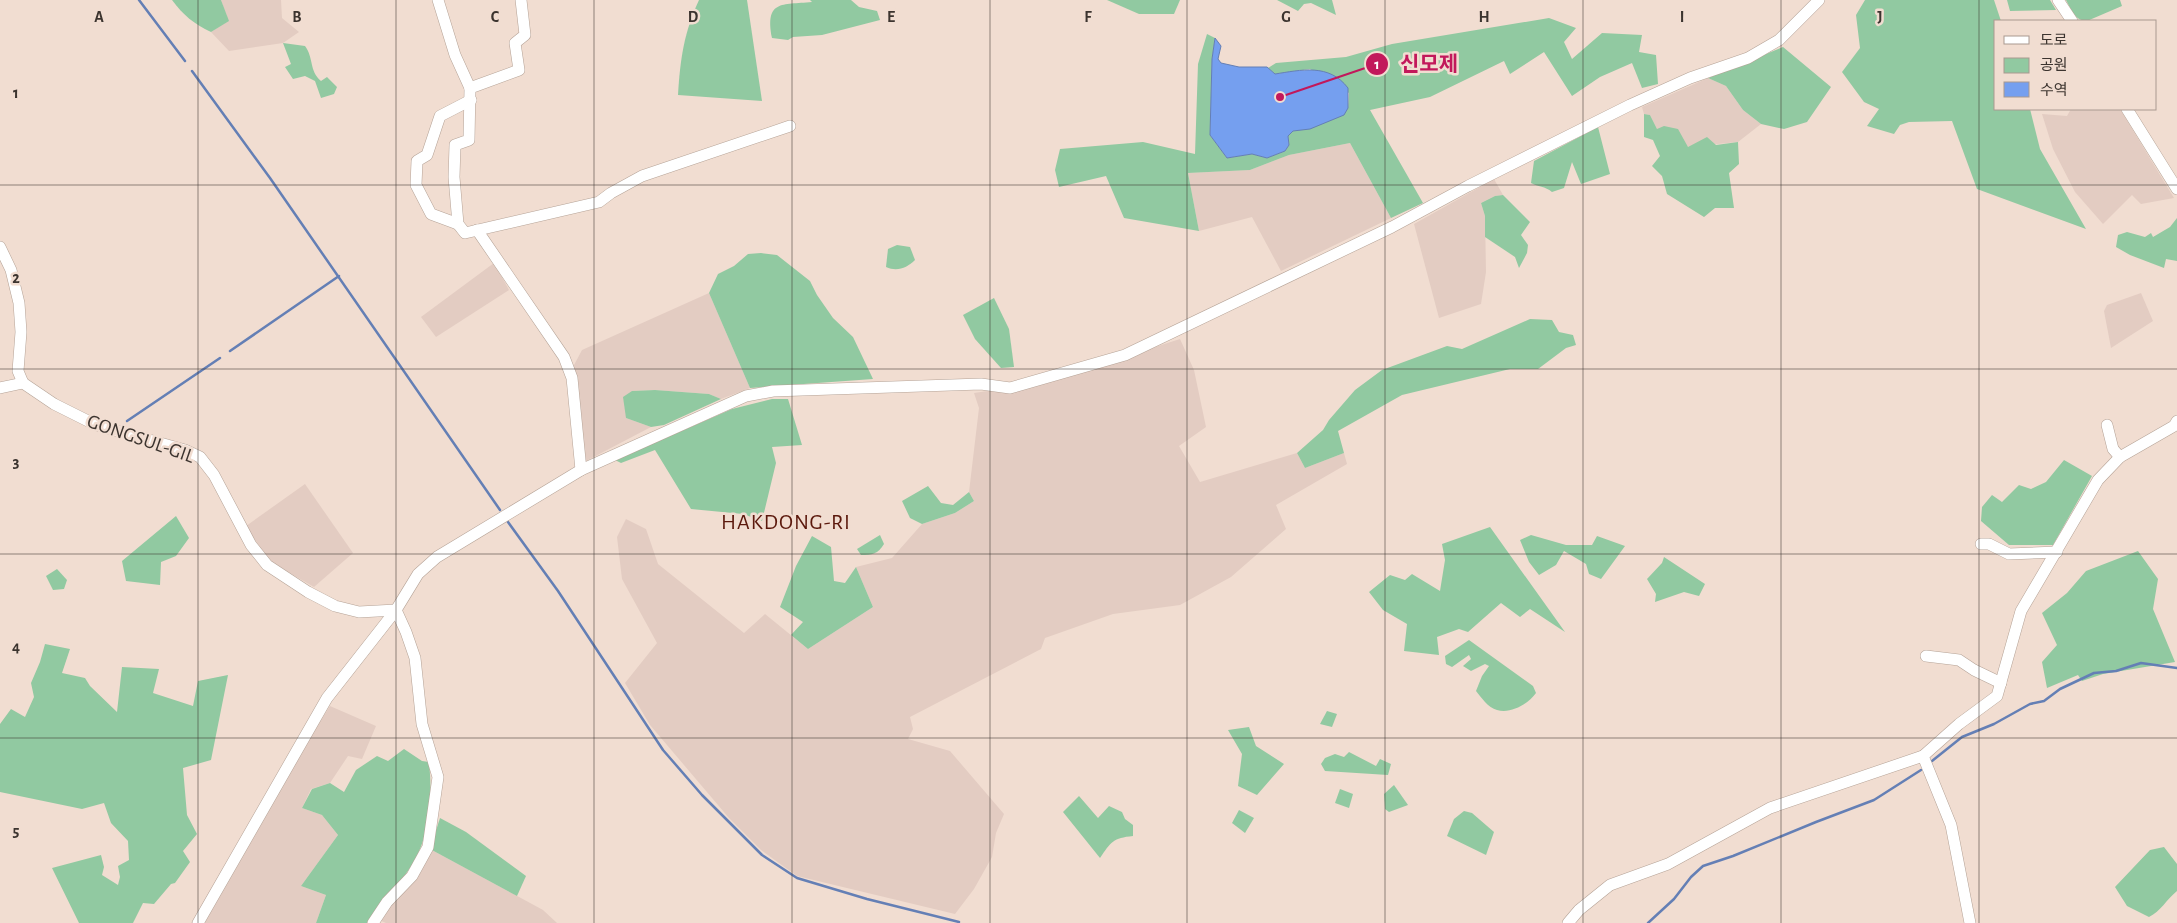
<svg xmlns="http://www.w3.org/2000/svg" width="2177" height="923" viewBox="0 0 2177 923" font-family="'Alegreya Sans','Noto Sans KR',sans-serif">
<style>
.industrial{fill:#e3ccc2}
.green{fill:#91c9a1}
.water{fill:#759fef;stroke:#647fb5}
.lines{fill:none;stroke-linecap:round;stroke-linejoin:round}
.stream{stroke:#647fb5;stroke-width:2.5}
.minor-casing{stroke:#b5a397;stroke-width:12}
.minor{stroke:#fff;stroke-width:11}
.grid{fill:none;stroke:#3c342f;stroke-width:1;stroke-opacity:0.55}
.labels{text-anchor:middle;stroke-width:5;stroke-linejoin:round;paint-order:stroke}
.street-label{font-size:20px;fill:#3c342f;stroke:#f1ddd1}
.quarter-label{font-size:22px;letter-spacing:1px;fill:#5b180c;stroke:#f1ddd1}
.grid-label{font-size:16px;text-anchor:middle;font-weight:bold;fill:#3c342f;stroke:#f1ddd1;stroke-width:5;stroke-linejoin:round;paint-order:stroke}
.leader{fill:none;stroke:#c2185b;stroke-width:2}
.callout-dot{fill:#c2185b;stroke:#f1ddd1;stroke-width:2}
.mark-label{font-size:15px;text-anchor:middle;font-weight:bold;fill:#fff}
.callout-label{font-size:21px;text-anchor:middle;font-weight:bold;fill:#c2185b;stroke:#f1ddd1;stroke-width:5;stroke-linejoin:round;paint-order:stroke}
</style>
<rect width="100%" height="100%" fill="#f1ddd1"/>
<!-- industrial -->
<g class="industrial">
<path d="M221,0H281L282,18L299,32L283,43L229,51L211,32L228,21Z"/>
<path d="M1708,78L1726,86L1743,110L1761,124L1738,142L1688,147L1657,129L1650,115L1644,114L1642,107Z"/>
<path d="M2071,109H2120L2174,198L2141,204L2132,195L2103,224L2075,192L2053,149L2042,114L2067,116Z"/>
<path d="M1350,143L1391,218L1281,271L1252,217L1199,231L1188,173L1250,170L1289,155Z"/>
<path d="M1494,179L1503,195L1495,196L1481,203L1485,216L1486,272L1481,304L1439,318L1414,224Z"/>
<path d="M494,263L509,290L436,337L421,317Z"/>
<path d="M709,293L750,388L721,399L709,394L655,390L632,391L626,418L651,427L586,461L573,367L582,350Z"/>
<path d="M2141,293L2153,321L2111,348L2104,311L2107,305Z"/>
<path d="M1180,339L1194,370L1206,427L1179,446L1200,482L1297,453L1305,468L1344,453L1347,464L1276,505L1286,529L1231,577L1180,605L1113,614L1045,638L1041,649L910,717L913,729L908,739L950,751L1004,814L996,833L992,857L974,889L955,914L797,876L761,850L729,818L650,725L625,683L657,643L622,579L617,537L626,519L646,529L658,564L744,633L765,614L808,649L873,607L856,567L892,558L922,524L955,513L974,501L969,492L979,408L974,393L1043,383Z"/>
<path d="M305,484L353,553L314,587L269,561L246,526Z"/>
<path d="M330,706L376,726L362,759L348,756L330,783L311,789L302,808L322,815L338,835L301,886L326,895L316,923H191L221,871L275,800L288,773Z"/>
<path d="M430,849L543,910L557,923H386L379,920Z"/>
</g>
<!-- green -->
<g class="green">
<path d="M172,0H221L229,21L211,32C194,24 183,15 172,0Z"/>
<path d="M699,0H747L762,101L678,95C680,60 684,32 699,0Z"/>
<path d="M810,0H851L859,7L877,11L880,20L822,35L793,37L788,40L772,38C765,0 781,5 812,2Z"/>
<path d="M1107,0H1180L1174,14H1139Z"/>
<path d="M1277,0H1332L1336,15L1311,3L1304,4L1298,11Z"/>
<path d="M1865,0H1994L2001,21H1996V109H2030L2040,149L2086,229L1977,189L1952,121L1909,122L1900,125L1894,134L1867,126L1879,109L1864,102L1842,72L1860,48L1856,15Z"/>
<path d="M2007,0H2050L2056,10L2010,11Z"/>
<path d="M2066,0H2120L2122,6L2087,21C2075,21 2071,9 2066,0Z"/>
<path d="M1549,18L1576,28L1564,42L1572,59L1602,33L1642,35L1639,52L1656,55L1658,84L1642,88L1632,63L1600,77L1572,96L1544,52L1510,74L1504,61L1430,97L1370,110L1423,203L1391,218L1350,143L1289,155L1250,170L1188,173L1199,231L1124,218L1106,176L1059,187L1055,170L1060,149L1143,142L1195,154L1198,64L1207,34L1215,38L1212,59L1210,135L1227,158L1252,154L1267,158L1285,151L1289,145L1288,136L1293,131L1343,115L1348,108L1349,93L1310,69L1275,74L1268,68L1276,63L1346,57L1392,44Z"/>
<path d="M283,43L305,46C314,58 309,71 321,81L327,77L337,87L334,94L321,98L315,81L305,76L293,79L285,67L291,64Z"/>
<path d="M1783,47L1831,87L1807,122L1784,129L1761,124L1743,110L1726,86L1708,78Z"/>
<path d="M1644,114L1650,115L1657,129L1664,126L1678,129L1688,147L1707,137L1716,145L1738,142L1739,164L1729,173L1734,208H1715L1704,217L1667,194L1662,176L1652,166L1660,156L1653,140L1644,137Z"/>
<path d="M1598,127L1610,174L1581,184L1572,162L1564,188L1552,192C1545,186 1538,187 1531,183L1534,161Z"/>
<path d="M1503,195L1530,222L1521,235L1528,245L1527,253L1519,268L1515,257L1485,237V216L1481,203L1495,196Z"/>
<path d="M2177,218V261L2166,259L2164,268L2130,255L2116,247L2118,235L2127,232L2145,237L2151,233L2153,237L2170,227Z"/>
<path d="M897,245L910,247L915,260C907,268 897,272 886,267L888,249Z"/>
<path d="M761,253L777,255L810,281L817,295L833,318L853,337L873,379L750,388L709,293L718,274L734,266L748,254Z"/>
<path d="M994,298L1009,329L1014,367L1001,368L975,339L963,315Z"/>
<path d="M1530,319L1552,320L1559,332L1573,335L1576,345L1566,348L1538,369H1510L1402,395L1338,431L1344,453L1305,468L1297,453L1323,430L1329,420L1355,390L1382,370L1447,346L1462,349Z"/>
<path d="M655,390L709,394L721,399L664,425L651,427L626,418L623,397L632,391Z"/>
<path d="M772,399H788L802,445L772,447L776,463L762,521L743,514L691,509L655,450L621,463L615,460L732,409Z"/>
<path d="M2064,460L2092,476L2053,545H2009L1981,521L1982,507L1992,495L2002,502L2019,485L2031,489L2046,482Z"/>
<path d="M928,486L941,503L953,505L969,492L974,501L955,513L922,524L910,518L902,501Z"/>
<path d="M176,516L189,538L176,556L161,562L160,585L126,581L122,561Z"/>
<path d="M1490,527L1565,632L1530,609L1520,617L1501,603L1468,632L1459,629L1437,637L1439,655L1404,651L1407,624L1383,610L1369,592L1390,575L1405,580L1412,574L1440,591L1445,560L1442,544Z"/>
<path d="M880,535L884,544C878,554 872,555 861,555L857,549Z"/>
<path d="M1531,535L1566,545H1592L1597,536L1625,546L1601,579L1589,574L1586,564L1564,551L1556,565L1539,575L1529,562L1520,540Z"/>
<path d="M812,536L831,547L834,581L845,583L856,567L873,607L808,649L791,635L803,622L780,607L796,566Z"/>
<path d="M2138,551L2158,579L2153,609L2175,662L2103,674L2082,681L2078,675L2047,688L2042,662L2057,645L2042,613L2067,593L2086,571Z"/>
<path d="M1664,557L1705,584L1699,596L1684,592L1655,602L1656,594L1647,579L1662,563Z"/>
<path d="M57,569L67,580L64,589L53,590L46,576Z"/>
<path d="M1469,640L1533,686L1536,693C1528,704 1511,714 1497,710C1488,708 1481,697 1476,691L1482,676L1489,666L1485,664L1471,671L1463,666L1471,659L1469,655L1452,667L1446,664L1445,656Z"/>
<path d="M45,644L70,649L62,673L85,678L90,686L117,712L122,667L159,669L153,693L193,706L198,681L228,675L211,760L183,768L187,815L197,834L183,851L190,862L175,883L171,884L154,904L143,903L133,923H79L52,868L101,855L104,867L102,875L118,885L120,877L118,866L129,860L128,841L111,823L104,803L82,809L0,792V724L11,709L25,717L34,697L31,683L40,662Z"/>
<path d="M1327,711L1337,714L1332,727L1320,724Z"/>
<path d="M1249,727L1256,746L1284,764L1257,795L1238,786L1242,754L1228,730Z"/>
<path d="M404,749L422,761L429,762C433,800 430,844 405,875C393,892 379,906 367,923H316L326,895L301,886L338,835L322,815L302,808L312,789L330,783L344,792L356,770L377,756L388,761Z"/>
<path d="M1349,752L1376,766L1380,759L1391,764L1388,775L1325,771L1321,764L1325,758L1335,754L1344,757Z"/>
<path d="M1394,785L1408,805L1389,812L1385,809L1384,794Z"/>
<path d="M1340,789L1353,794L1349,808L1335,803Z"/>
<path d="M1079,796L1098,818L1109,806L1122,812L1125,819L1133,825V836C1113,838 1111,842 1100,858L1063,812Z"/>
<path d="M1239,810L1254,818L1245,833L1232,823Z"/>
<path d="M1464,811L1472,813L1494,832L1486,855L1447,836L1454,819Z"/>
<path d="M440,818L466,832L526,876L517,896L430,849Z"/>
<path d="M2164,847L2177,864V891C2166,900 2161,911 2149,917L2127,906L2115,887L2150,850Z"/>
</g>
<!-- water -->
<path class="water" d="M1215,38L1221,46L1218,59L1221,63L1239,67H1267L1275,74C1301,70 1329,63 1348,88V108L1344,115L1310,129L1293,131L1288,136L1289,145L1285,151L1267,158L1252,154L1227,158L1210,135L1212,59Z"/>
<g class="lines">
<!-- stream -->
<g class="stream">
<path d="M139,0L185,61"/>
<path d="M192,71L270,178L500,510"/>
<path d="M230,351L339,276"/>
<path d="M127,421L220,358"/>
<path d="M508,522L558,591L663,750L702,795L762,855L797,878L867,899L959,922"/>
<path d="M1932,761L1962,737L1994,724L2030,704L2044,701L2060,689L2094,673L2116,671L2141,663L2177,668"/>
<path d="M1648,923L1674,899L1691,877L1703,866L1733,856L1816,822L1874,800L1921,770"/>
</g>
<!-- minor casing -->
<g class="minor-casing">
<g id="minor">
<path d="M438,0L455,55L470,88"/>
<path d="M521,0L525,35L515,43L519,70L470,88L469,140L455,145L454,177L458,224L465,233L599,202L611,193L642,176L790,126"/>
<path d="M2058,0L2072,21"/>
<path d="M2127,109L2177,189"/>
<path d="M458,224L431,214L416,185L417,161L427,155L440,116L471,100"/>
<path d="M477,230L564,357L572,378L581,470"/>
<path d="M0,247L11,270L19,303L21,332L18,371L23,383L54,404L96,425L185,450L200,457L214,475L251,545L267,565L308,592L335,606L359,612L396,610L406,632L415,658L422,724L438,777L428,847L412,876L387,902L373,923"/>
<path d="M0,388L23,383"/>
<path d="M2107,425L2113,449L2120,457"/>
<path d="M1981,544H1989L2009,554L2057,552"/>
<path d="M1926,656L1959,660L1974,670L2001,683"/>
<path d="M198,923L327,698L396,610L418,574L437,557L581,470L746,396L773,391L981,384L1010,388L1125,355L1392,227L1468,186L1630,105L1690,78L1748,58L1779,40L1819,0"/>
<path d="M1568,923L1579,910L1610,885L1668,864L1770,808L1923,756"/>
<path d="M1970,923L1951,825L1923,756L1959,724L1997,696L2021,611L2098,480L2120,457L2174,426L2177,421"/>
</g>
</g>
<!-- minor -->
<use href="#minor" class="minor"/>
</g>
<!-- grid -->
<path class="grid" d="M198,0V923M396,0V923M594,0V923M792,0V923M990,0V923M1187,0V923M1385,0V923M1583,0V923M1781,0V923M1979,0V923M0,185H2177M0,369H2177M0,554H2177M0,738H2177"/>
<g class="labels">
<!-- street labels -->
<g class="street-label">
<text transform="translate(141 438) rotate(19)" y="7">GONGSUL-GIL</text>
</g>
<!-- quarter labels -->
<g class="quarter-label">
<text x="786" y="529">HAKDONG-RI</text>
</g>
</g>
<g class="grid-label">
<text x="99" y="22">A</text>
<text x="297" y="22">B</text>
<text x="495" y="22">C</text>
<text x="693" y="22">D</text>
<text x="891" y="22">E</text>
<text x="1088" y="22">F</text>
<text x="1286" y="22">G</text>
<text x="1484" y="22">H</text>
<text x="1682" y="22">I</text>
<text x="1880" y="22">J</text>
<text x="16" y="98">1</text>
<text x="16" y="283">2</text>
<text x="16" y="467">3</text>
<text x="16" y="652">4</text>
<text x="16" y="836">5</text>
</g>
<!-- callouts -->
<path class="leader" d="M1280 97L1377 64"/>
<g class="callout-dot">
<circle cx="1280" cy="97" r="5"/>
<circle cx="1377" cy="64" r="12"/>
</g>
<g class="mark-label">
<text x="1377" y="69">1</text>
</g>
<g class="callout-label">
<text x="1429" y="71">신모제</text>
</g>
<!-- legend -->
<rect x="1994" y="20" width="162" height="90" fill="#f1ddd1" stroke="#a99990"/>
<rect x="2004" y="36" width="25" height="8" fill="#ffffff" stroke="#a99990"/>
<text x="2040" y="45" font-size="15" fill="#3c342f">도로</text>
<rect x="2004" y="58" width="25" height="15" fill="#91c9a1" stroke="#a99990"/>
<text x="2040" y="70" font-size="15" fill="#3c342f">공원</text>
<rect x="2004" y="82" width="25" height="15" fill="#759fef" stroke="#a99990"/>
<text x="2040" y="95" font-size="15" fill="#3c342f">수역</text>
</svg>
